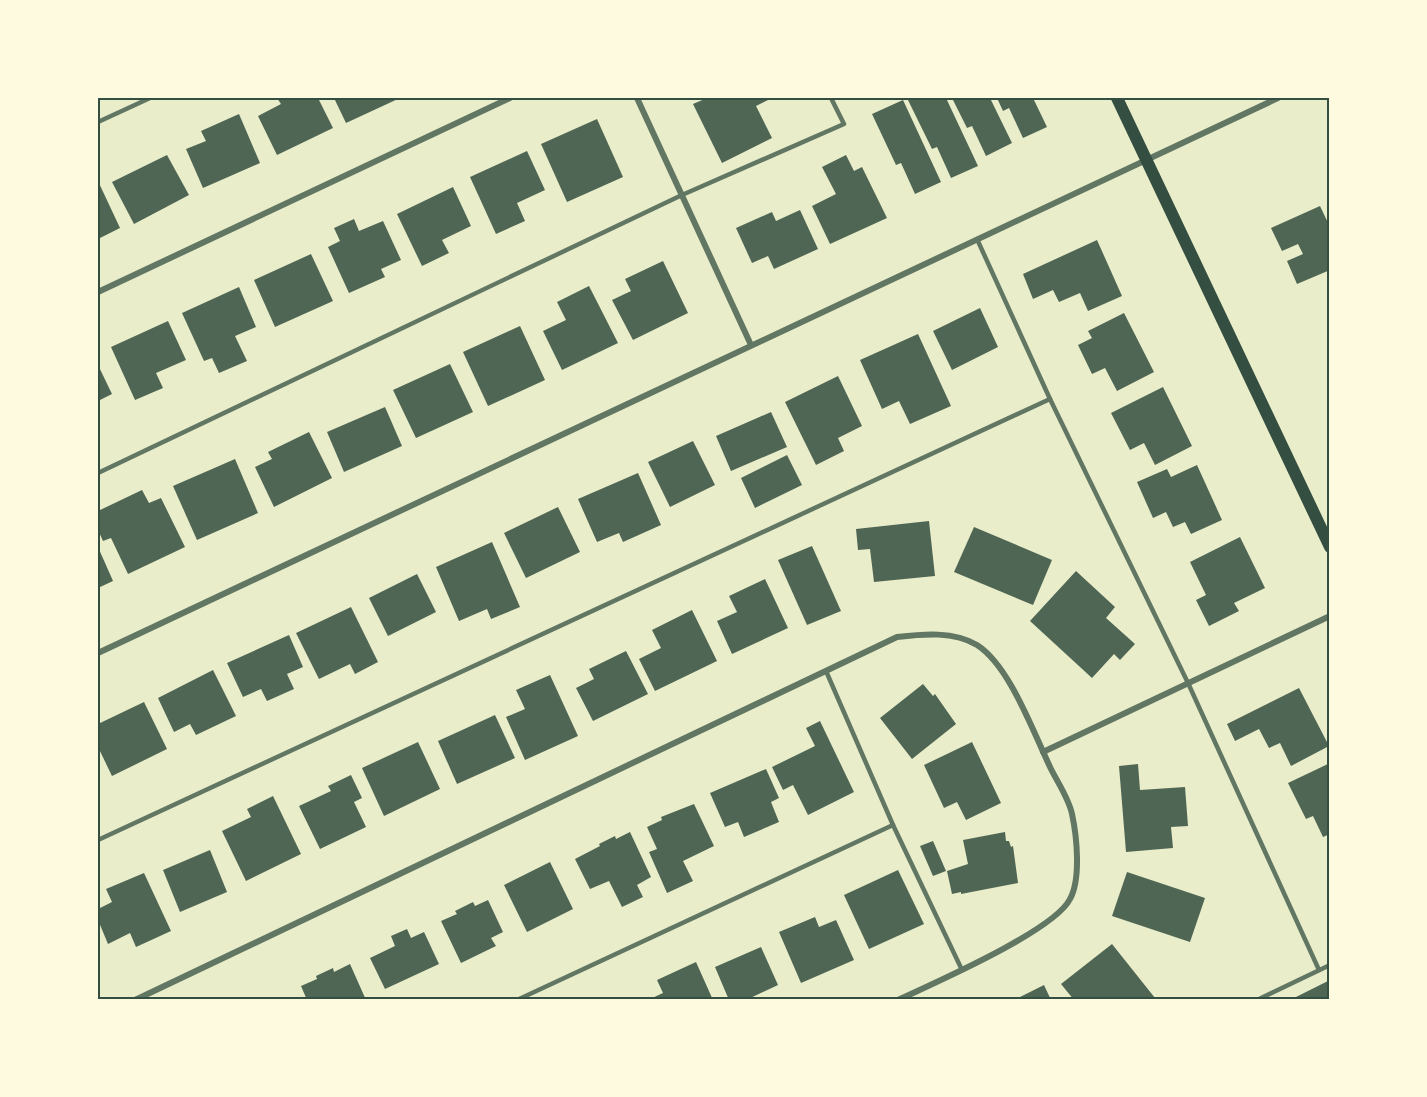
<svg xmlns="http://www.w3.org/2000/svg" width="1427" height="1097" viewBox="0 0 1427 1097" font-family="'Sofia Sans Condensed',sans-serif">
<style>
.building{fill:#4f6655}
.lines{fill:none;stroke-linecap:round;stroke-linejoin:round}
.service{stroke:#617663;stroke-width:4.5}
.minor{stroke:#617663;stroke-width:6}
.secondary{stroke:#344e41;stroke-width:12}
.neatline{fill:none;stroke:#344e41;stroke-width:2}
</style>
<rect width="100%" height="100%" fill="#e9edc9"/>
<!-- building -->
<g class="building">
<path d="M277,98H318L333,128L277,155L258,116L281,104Z"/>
<path d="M334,98H400L346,123Z"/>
<path d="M707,98H767L768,100L756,106L772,138L722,163L693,104Z"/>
<path d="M907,98H946L978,166L951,178L937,147L932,149Z"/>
<path d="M952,98H990L1012,143L986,156L972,126L967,128Z"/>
<path d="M997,98H1033L1047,127L1023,138L1009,108L1003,111Z"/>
<path d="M903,100L941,182L915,194L901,163L896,165L872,114Z"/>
<path d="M239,114L260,163L203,188L186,149L206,141L201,131Z"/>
<path d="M597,119L623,177L567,202L541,144Z"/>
<path d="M527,151L545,190L517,203L525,221L496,234L470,177Z"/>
<path d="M167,155L189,195L134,224L112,182Z"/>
<path d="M846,155L854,171L862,167L887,218L830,244L812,206L836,194L822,167Z"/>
<path d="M98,181L120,228L98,239Z"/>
<path d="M453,187L471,226L442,240L449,253L422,266L397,214Z"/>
<path d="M1320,206L1330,227V270L1297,284L1287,261L1303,254L1298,244L1282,251L1271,228Z"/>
<path d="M800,210L818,249L774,269L768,256L752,263L736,228L772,212L776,221Z"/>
<path d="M354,219L359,231L383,221L401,260L381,269L385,277L349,293L328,247L340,241L334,228Z"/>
<path d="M1097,240L1122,296L1088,311L1080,293L1059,302L1053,290L1033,299L1023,274Z"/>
<path d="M311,254L333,301L275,327L254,280Z"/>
<path d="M663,261L688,313L633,340L612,300L631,291L625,279Z"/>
<path d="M589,286L618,343L562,370L543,331L566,320L557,302Z"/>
<path d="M239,287L256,327L235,336L247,361L219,373L212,358L204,361L182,313Z"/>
<path d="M980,308L998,347L952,370L933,331Z"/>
<path d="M1124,313L1154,372L1117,391L1105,368L1092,374L1078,345L1092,338L1088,331Z"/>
<path d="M168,321L186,360L156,373L163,388L135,400L111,347Z"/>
<path d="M520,326L545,380L488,406L463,352Z"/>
<path d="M918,334L951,406L910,424L899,401L882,409L860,360Z"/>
<path d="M450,364L473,412L416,438L393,390Z"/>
<path d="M98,365L112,394L98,401Z"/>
<path d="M838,376L862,426L838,438L844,451L816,465L785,402Z"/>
<path d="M1163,387L1192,446L1155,465L1144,443L1130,450L1111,413Z"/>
<path d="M385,407L402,446L344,472L327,432Z"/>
<path d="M771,412L787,447L731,471L716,436Z"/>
<path d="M309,432L332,478L274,507L255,467L272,459L268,452Z"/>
<path d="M693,441L715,485L670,507L648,462Z"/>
<path d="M787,455L802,485L755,508L741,478Z"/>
<path d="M235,459L258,513L197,540L173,486Z"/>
<path d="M1197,465L1222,520L1191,534L1185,522L1173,527L1166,512L1153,518L1137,482L1167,469L1171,477Z"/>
<path d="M638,473L661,525L623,542L619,533L597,542L578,499Z"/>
<path d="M142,490L149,503L161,498L185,547L128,574L111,538L103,541L98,530V511Z"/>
<path d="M558,507L580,552L526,578L504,533Z"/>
<path d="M929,521L935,576L874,582L870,549L858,550L856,529Z"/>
<path d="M974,527L1052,560L1033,605L954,572Z"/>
<path d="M1240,537L1265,588L1234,603L1239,611L1209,626L1196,600L1206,595L1190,562Z"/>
<path d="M492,542L520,607L491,619L487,609L459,621L436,567Z"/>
<path d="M812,546L841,611L807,625L778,560Z"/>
<path d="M98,547L113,581L98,588Z"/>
<path d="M1076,571L1115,607L1106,618L1135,644L1120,660L1114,654L1092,678L1030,621Z"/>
<path d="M417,574L436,612L388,636L369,598Z"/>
<path d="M765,579L788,628L732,654L717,621L737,612L729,596Z"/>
<path d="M351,607L378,662L355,674L350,664L319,679L296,633Z"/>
<path d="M692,610L717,661L655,691L639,659L661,648L652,630Z"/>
<path d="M289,635L303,667L287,674L294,689L267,701L261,689L243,697L227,663Z"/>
<path d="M626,651L648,694L593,721L576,688L594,679L589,669Z"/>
<path d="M213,670L236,716L196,735L190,724L174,732L158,698Z"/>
<path d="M550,675L578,736L525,760L506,717L525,709L516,690Z"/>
<path d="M923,684L933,696L935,694L956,724L912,759L880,718Z"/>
<path d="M1299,688L1329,746L1291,766L1280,743L1269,748L1259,729L1235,741L1227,724Z"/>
<path d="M144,702L167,749L112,776L98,747V724Z"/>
<path d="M495,715L515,758L457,784L438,741Z"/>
<path d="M820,721L854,792L808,815L793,785L783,790L772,767L815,746L806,728Z"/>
<path d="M418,742L440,789L384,816L362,768Z"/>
<path d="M972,742L1001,803L966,820L957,802L944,808L924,765Z"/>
<path d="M1330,763V834L1323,837L1313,816L1306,819L1288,783Z"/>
<path d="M1138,764L1140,790L1185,787L1188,826L1171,827L1173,848L1126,852L1119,766Z"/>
<path d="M766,769L779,798L771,802L779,822L744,837L738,822L725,827L710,793Z"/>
<path d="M351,775L362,798L354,802L366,827L320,849L299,806L331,791L328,786Z"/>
<path d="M273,796L301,854L246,881L222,831L251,817L247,809Z"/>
<path d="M694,804L714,846L683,861L693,881L667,893L649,852L657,849L647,827L662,820L661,817Z"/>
<path d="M630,832L651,877L637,885L643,897L622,907L609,881L590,889L575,859L600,846L599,844L615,836L616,839Z"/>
<path d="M1005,832L1006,841H1009L1011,847L1013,846L1018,883L961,894V892L952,894L947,871L968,864L963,840Z"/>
<path d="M933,841L946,871L933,876L920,846Z"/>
<path d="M210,850L227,892L180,912L163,870Z"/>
<path d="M550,862L573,909L527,932L504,885Z"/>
<path d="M898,870L924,924L869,949L844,895Z"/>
<path d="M1127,872L1205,898L1190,942L1112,916Z"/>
<path d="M144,873L171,931L136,947L130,933L108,944L98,920V909L112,902L106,889Z"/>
<path d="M488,900L503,932L491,938L496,946L461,963L441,921L457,914L455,911L473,902L475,906Z"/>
<path d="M815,917L819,927L836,920L854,960L801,983L779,932Z"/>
<path d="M407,929L411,938L424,932L439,964L385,989L370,958L395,946L391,936Z"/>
<path d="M1112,944L1155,998L1154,1000H1074L1061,984Z"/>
<path d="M761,947L778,985L746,1000H729L715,967Z"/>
<path d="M696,962L713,1000H648L663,993L657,980Z"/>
<path d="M350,964L366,1000H307L301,986L317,979L316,976L333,968L334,972Z"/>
<path d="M1330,980V1000H1290Z"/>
<path d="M1044,985L1051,1000H1014Z"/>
</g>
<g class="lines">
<!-- service -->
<g class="service">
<path d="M98,122L150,98"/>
<path d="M977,239L1050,399L1188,683L1319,970"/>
<path d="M98,473L682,195L844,124L831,98"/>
<path d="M826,671L893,825L962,970"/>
<path d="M98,840L1050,399"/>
<path d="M517,1000L893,825"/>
<path d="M1257,1000L1330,965"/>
</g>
<!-- minor -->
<g class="minor">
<path d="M637,98L751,345"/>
<path d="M98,292L510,98"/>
<path d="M98,653L1278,98"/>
<path d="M1043,752L1330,616"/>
<path d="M135,1000L897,637C923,634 954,631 977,645C1010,666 1034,734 1051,769C1058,783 1069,799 1072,814C1077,837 1081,879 1070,899C1054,931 934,983 898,1000"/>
</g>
<!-- secondary -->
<path class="secondary" d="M1117,98L1330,547"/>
</g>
<!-- border -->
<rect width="1427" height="1097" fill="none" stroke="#fefae0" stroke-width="198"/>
<rect x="99" y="99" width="1229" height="899" class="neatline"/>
</svg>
